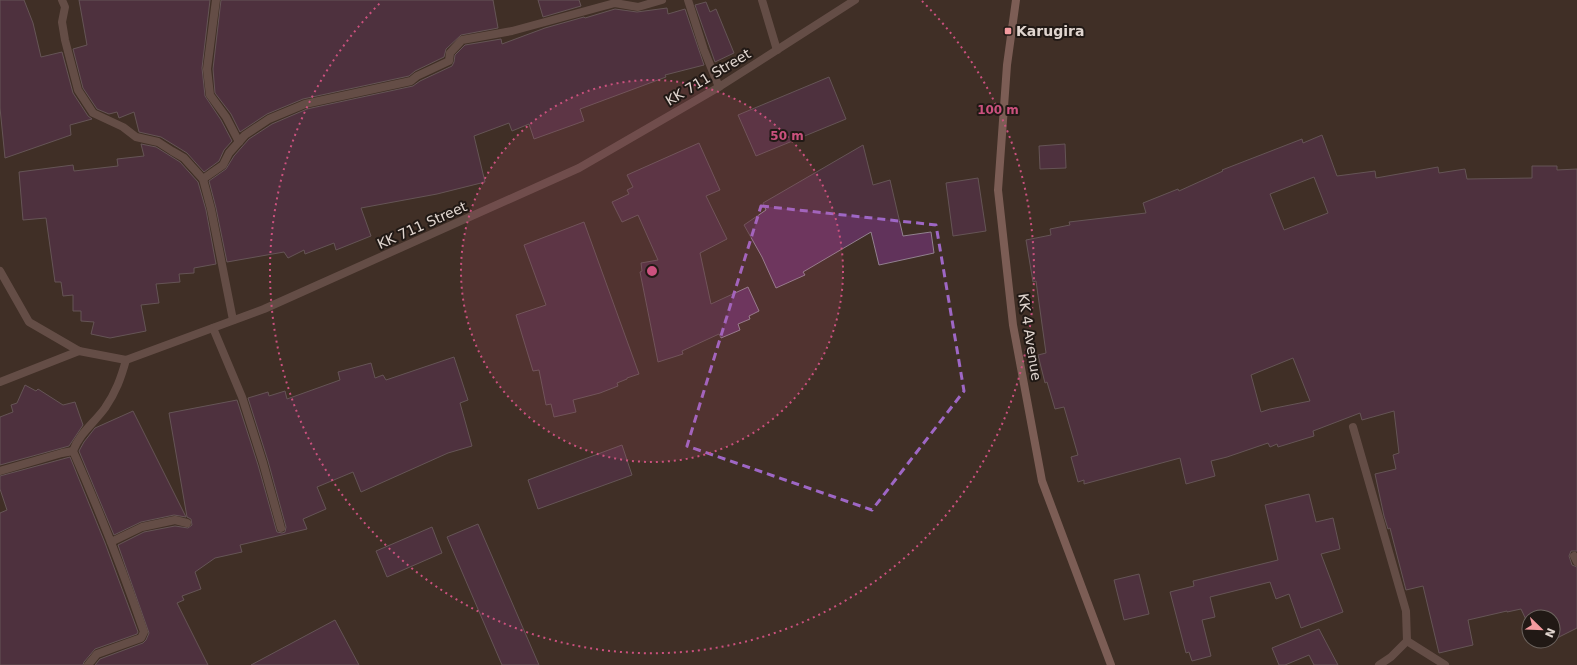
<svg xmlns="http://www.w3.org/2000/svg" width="1577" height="665" viewBox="0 0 1577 665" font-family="'DejaVu Sans',sans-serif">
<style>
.building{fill:#61335b;stroke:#92818f;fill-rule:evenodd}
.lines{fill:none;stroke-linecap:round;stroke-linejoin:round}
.service{stroke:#91726e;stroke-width:8}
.minor{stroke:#91726e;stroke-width:8}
.secondary{stroke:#c5958e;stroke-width:8}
.marked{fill:none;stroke:#9e67c5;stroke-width:3;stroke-dasharray:8 5;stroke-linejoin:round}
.ring{fill:none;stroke:#cb517e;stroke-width:2;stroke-dasharray:2 4}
.poi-dot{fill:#f49b9f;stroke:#211915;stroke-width:1.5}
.labels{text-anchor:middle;stroke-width:4;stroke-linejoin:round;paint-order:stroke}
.poi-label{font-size:14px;font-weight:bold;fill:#e0d5cf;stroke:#211915;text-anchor:start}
.street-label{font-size:14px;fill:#e0d5cf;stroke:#211915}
.centre{fill:#cb517e;stroke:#211915;stroke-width:2}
.ring-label{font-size:12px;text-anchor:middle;font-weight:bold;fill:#cb517e;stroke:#211915;stroke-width:4;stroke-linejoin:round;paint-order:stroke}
</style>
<rect width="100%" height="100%" fill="#402f26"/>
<!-- building -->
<g class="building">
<path d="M0,0H24L33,23L41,57L62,52L73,93L88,116L92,119L70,125L71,135L5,158L0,108Z"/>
<path d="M79,0H210L202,68L205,96L221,120L232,141L224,150L219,161L204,172L187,153L161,137L139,132L134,112L119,118L117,112L109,114L97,109L83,88L73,49L87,45Z"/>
<path d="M221,0H493L498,28L461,35L446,49L444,57L415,71L409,76L303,99L267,114L240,132L231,114L215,93L213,69Z"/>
<path d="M538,0H579L581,6L543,17Z"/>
<path d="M706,2L710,12L716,9L734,53L715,62L695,5Z"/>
<path d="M667,8L668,14L685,9L704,65L665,75L666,77L580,109L584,121L534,139L529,124L512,131L509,123L474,136L485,182L437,194L361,208L371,236L336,250L334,243L305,254L304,250L288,258L284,252L227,262L216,208L209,181L226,169L234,156L249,139L272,124L307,109L413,86L420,81L452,66L454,62L455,55L465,45L501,39L502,44L545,28L584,17L585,18L615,9L637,12Z"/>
<path d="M829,77L846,119L756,156L738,115Z"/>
<path d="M1322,135L1337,176L1375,171L1376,178L1438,167L1439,173L1465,169L1467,179L1532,178V166H1557V170L1577,169V551H1571L1569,556L1572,565L1577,567V628L1553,640V617H1529V626L1521,609L1507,612V611L1468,620L1473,645L1439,653L1423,586L1406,590L1390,528L1388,529L1384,516L1375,474L1396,469L1393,455L1399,453L1394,411L1362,420L1360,413L1313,431L1314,436L1278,447L1277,444L1270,447L1268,443L1227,457L1211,461L1215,476L1186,484L1180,458L1084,484V480L1078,482L1071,457L1078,455L1064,407L1055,409L1047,382L1045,383L1038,355L1046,353L1036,281L1033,282L1026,240L1051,235L1050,229L1070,225L1069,222L1146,213L1143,203L1178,189L1179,191L1223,171L1222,170L1302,139L1303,143ZM1314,177L1328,213L1284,230L1270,194ZM1293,358L1310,401L1270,409L1261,412L1251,375Z"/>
<path d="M699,143L720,190L706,196L727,239L700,253L711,304L748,287L759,311L749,316L750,319L738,324L740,330L721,338L719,334L682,351L683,354L658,362L640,272L642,271L641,263L658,260L638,215L622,222L612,202L629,194L627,190L633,187L627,175Z"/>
<path d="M141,144L156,147L180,162L198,182L206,210L216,264L194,268V273L179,274L180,282L156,284L159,303L141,305L146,331L110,338L91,334L94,322L81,321V311H73V295L63,296L61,282H55L46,218L23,220L19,172L73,165L74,171L118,166L117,159L144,156Z"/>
<path d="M1065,144L1066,168L1040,169L1039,146Z"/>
<path d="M863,145L873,185L890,180L903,236L931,232L934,253L879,265L871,232L803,272L805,275L776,288L762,257L744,225L766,210L763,203Z"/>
<path d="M978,178L986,231L953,236L946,183Z"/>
<path d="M584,222L639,374L627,378V379L617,383L618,386L600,393L573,400L576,412L554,417L551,404L546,405L539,370L533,371L516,315L546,305L524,245Z"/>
<path d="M454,357L468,400L460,403L472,446L448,453L361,492L353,472L317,487L326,509L303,519L307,529L240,545L242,552L215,558L195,572L201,589L182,596L184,600L177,603L208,665H95L100,659L143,643L146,640L149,633L118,545L144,532L175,526L188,528L192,525L191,519L187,517L169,413L237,400L258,465L276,529L277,532L282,533L285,532L286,527L268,461L248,398L268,392L269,396L285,391L287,399L340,380L338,372L371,363L375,378L383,375L386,380Z"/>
<path d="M25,385L36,391L38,389L63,405L75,402L83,425L69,446L0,465V417L13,412L11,405L17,403Z"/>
<path d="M133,411L186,517L174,515L141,522L114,535L79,451L84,442L95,428Z"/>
<path d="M622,445L632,475L538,509L528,480Z"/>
<path d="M70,457L105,543L138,632L137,634L95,649L84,662L83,665H0V513L7,510L0,489V476Z"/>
<path d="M1309,494L1316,522L1333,518L1340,549L1321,554L1343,612L1301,628L1289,594L1276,599L1270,582L1210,597L1215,617L1202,620L1211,656L1192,661L1189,652L1186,653L1170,592L1194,586L1193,581L1278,560L1265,505Z"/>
<path d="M478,524L539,665H502L447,537Z"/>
<path d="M432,527L442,553L387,577L376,551Z"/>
<path d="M1139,574L1149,614L1124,620L1114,580Z"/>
<path d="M335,620L359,665H251Z"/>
<path d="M1319,629L1338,665H1314L1309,655L1285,665H1279L1272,648Z"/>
</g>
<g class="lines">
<!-- service -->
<g class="service">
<path d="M111,542L142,527L175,520L187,523"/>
<path d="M1574,556L1577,562"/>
<path d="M1407,641L1445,665"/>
</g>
<!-- minor -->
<g class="minor">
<path d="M62,0L65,7L62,22L65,40L78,90L93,113L123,127L136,137L158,142L172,151L184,158L203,179L211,209L233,320"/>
<path d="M216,0L207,69L210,95L226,117L239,142"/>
<path d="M688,0L704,50L719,87"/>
<path d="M762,0L777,50"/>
<path d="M203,179L223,165L229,153L245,135L269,119L305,104L411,81L417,76L449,61L450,53L462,40L512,31L615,3L638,7L662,0"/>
<path d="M0,271L29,322L79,351L126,360L264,309L579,168L719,87L855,0"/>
<path d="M213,328L242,397L263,463L281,528"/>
<path d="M0,382L79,351"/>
<path d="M1353,427L1406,611L1407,641L1391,657L1379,665"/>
<path d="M0,471L62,453L73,451"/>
<path d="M88,665L97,654L141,638L144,632C123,571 99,510 73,451C79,434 94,423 105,408C116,392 121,378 126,360"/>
</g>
<!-- secondary -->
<path class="secondary" d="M1016,0L1007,65L998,190L1013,325L1042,481L1111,665"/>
</g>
<!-- marked area -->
<path d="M0 0H1577V665H0ZM761,206L936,225L964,391L872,510L687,446Z" fill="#402f26" fill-opacity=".55" fill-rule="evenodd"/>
<path class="marked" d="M761,206L936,225L964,391L872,510L687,446Z"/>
<!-- distance rings -->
<circle cx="652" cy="271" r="191" fill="#cb517e" fill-opacity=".12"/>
<g class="ring">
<circle cx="652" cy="271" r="191"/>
<path d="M922 1A382 382 0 1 1 382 1"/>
</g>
<!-- markers -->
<rect class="poi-dot" x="1004" y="27" width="8" height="8" rx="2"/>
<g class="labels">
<!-- poi labels -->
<g class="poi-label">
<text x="1016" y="36">Karugira</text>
</g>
<!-- street labels -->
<g class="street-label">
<text transform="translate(708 77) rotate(-31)" y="5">KK 711 Street</text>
<text transform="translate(422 225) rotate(-24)" y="5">KK 711 Street</text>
<text transform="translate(1030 337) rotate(81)" y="5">KK 4 Avenue</text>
</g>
</g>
<circle cx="652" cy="271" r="6" class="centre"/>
<g class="ring-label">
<text x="998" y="114">100 m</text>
<text x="787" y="140">50 m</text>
</g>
<!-- north arrow -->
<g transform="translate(1541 629) rotate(113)"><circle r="19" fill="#211915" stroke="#6d645f"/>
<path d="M0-3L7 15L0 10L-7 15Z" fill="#f49b9f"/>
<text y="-6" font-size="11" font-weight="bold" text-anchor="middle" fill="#e0d5cf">N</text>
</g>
</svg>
